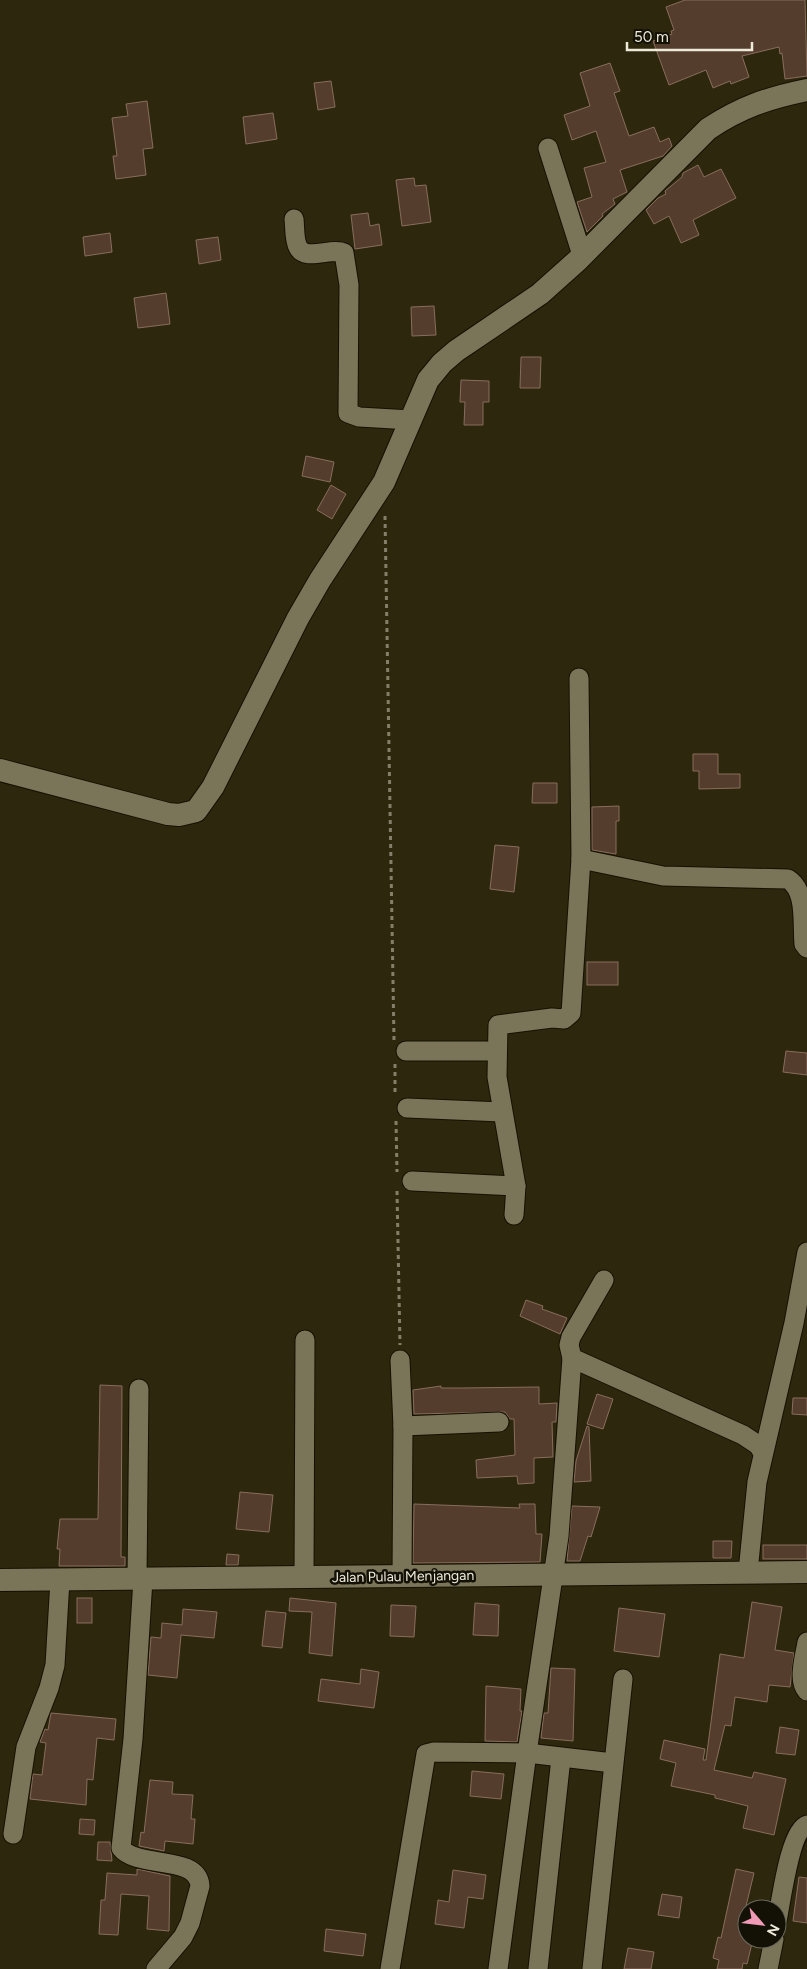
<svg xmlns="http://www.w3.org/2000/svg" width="807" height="1969" viewBox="0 0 807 1969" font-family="Figtree,sans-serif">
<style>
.building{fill:#553d2e;stroke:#886d5c}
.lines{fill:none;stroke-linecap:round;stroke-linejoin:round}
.minor-casing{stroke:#151000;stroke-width:21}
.tertiary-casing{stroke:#151000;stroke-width:24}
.path{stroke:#847f69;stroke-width:3;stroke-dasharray:4 4;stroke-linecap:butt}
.minor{stroke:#7a7558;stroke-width:19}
.tertiary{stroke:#7a7558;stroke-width:22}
.labels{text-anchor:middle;stroke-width:5;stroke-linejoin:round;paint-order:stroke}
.street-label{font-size:14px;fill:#edeada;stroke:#131106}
</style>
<rect width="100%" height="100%" fill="#2d280d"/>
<!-- building -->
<g class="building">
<path d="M685,0H805L807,76L785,79L782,53L780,54L779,47L742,56L749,77L731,84L730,81L713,88L706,70L669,85L653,41L672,34L671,31L674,30L666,7Z"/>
<path d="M610,63L620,91L614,93L629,136L654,127L660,142L669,138L672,146L663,156L620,170L627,192L613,199L615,204L602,214L603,216L587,232L577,202L592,197L584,168L606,162L596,131L572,140L564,115L590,106L580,73Z"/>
<path d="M331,81L335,107L318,110L314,83Z"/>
<path d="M147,101L153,148L143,149L146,175L116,179L113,156H117L112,118L128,116L126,104Z"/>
<path d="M273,113L277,139L246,144L243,117Z"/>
<path d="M698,165L704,177L721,169L736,198L693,220L699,235L681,243L669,216L654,224L646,210L658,198L666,194L665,191L682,177L683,173Z"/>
<path d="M414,178L415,186L426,185L431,222L402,226L396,180Z"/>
<path d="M368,213L370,226L379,224L382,245L355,249L351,215Z"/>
<path d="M110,233L112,252L85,256L83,237Z"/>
<path d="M218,237L221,260L199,264L196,240Z"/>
<path d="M166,293L170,324L138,328L134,298Z"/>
<path d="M434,306L436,335L412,336L411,307Z"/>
<path d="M521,357H541L540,388H520Z"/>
<path d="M461,380L489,381V402H483V425H464L465,402H460Z"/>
<path d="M306,456L334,462L330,482L302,476Z"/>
<path d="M331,485L346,494L332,519L317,510Z"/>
<path d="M693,754H718V774H740V788L699,789V771H693Z"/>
<path d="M533,783H557V803H532Z"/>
<path d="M619,806V821H616V854L592,850V807Z"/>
<path d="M495,845L519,847L514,892L490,889Z"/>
<rect x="587" y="962" width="31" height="23"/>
<path d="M786,1051L807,1053V1075L783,1072Z"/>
<path d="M526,1300L543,1306L542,1309L567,1318L560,1334L520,1316Z"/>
<path d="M100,1385L122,1386L121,1557H125V1566H59L60,1549H57L60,1519H98Z"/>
<path d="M441,1386V1388H461L539,1387V1404L557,1403L556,1422H552L553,1457L534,1458V1483L518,1484L517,1476L477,1478L476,1460L515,1455L514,1419H510L505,1412L414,1414L413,1390Z"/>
<path d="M597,1394L613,1399L603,1429L587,1424Z"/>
<path d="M793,1398H807V1415L792,1414Z"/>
<path d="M587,1426L589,1427L591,1481L574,1482L576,1461Z"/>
<path d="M240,1492L273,1495L269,1532L236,1529Z"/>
<path d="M414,1504L520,1508L519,1504H535L536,1534H542L540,1562L413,1563Z"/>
<path d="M572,1506L600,1507L591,1537L588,1536L580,1561H567Z"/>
<path d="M713,1541H732L731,1558H713Z"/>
<rect x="763" y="1545" width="44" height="14"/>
<path d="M227,1554L239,1555L238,1565H226Z"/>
<rect x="77" y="1598" width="15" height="25"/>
<path d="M290,1598L336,1603L332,1656L309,1653L312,1612L289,1611Z"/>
<path d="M752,1602L782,1607L775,1650L794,1653L790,1687L769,1685L767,1702L735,1697L731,1726L725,1725L714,1770L752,1778L754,1772L786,1779L774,1835L743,1828L748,1806L715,1798V1795L671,1786L676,1763L660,1759L664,1740L705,1749L703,1760H706L720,1654L744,1658Z"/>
<path d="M475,1603L499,1605L498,1636L473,1635Z"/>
<path d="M391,1605L416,1606L414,1637L390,1636Z"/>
<path d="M619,1608L665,1614L659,1657L614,1651Z"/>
<path d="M183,1609L217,1612L214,1638L181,1635L177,1678L148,1675L151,1637L161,1638L162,1623L182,1625Z"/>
<path d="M266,1611L286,1613L282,1648L262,1646Z"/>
<path d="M551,1668L575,1669L573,1741L541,1738L544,1713H548Z"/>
<path d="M361,1669L379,1672L374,1708L318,1701L321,1679L360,1684Z"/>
<path d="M486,1686L521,1689L520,1711H522L517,1742L485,1741Z"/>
<path d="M51,1713L116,1719L114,1740L97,1738L93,1780L87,1779L86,1805L30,1799L33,1774L42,1775L46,1743L40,1742L45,1729L48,1730Z"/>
<path d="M780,1727L799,1730L795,1755L776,1753Z"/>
<path d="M472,1771L504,1774L501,1799L470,1796Z"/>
<path d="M150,1780L173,1782L172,1794L193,1795L191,1819H195L193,1844L165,1841L164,1851L139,1846L141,1832L144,1833Z"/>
<path d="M80,1819L95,1820L94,1835L79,1834Z"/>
<path d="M98,1842H110L112,1861L97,1860Z"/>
<path d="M137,1869L170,1876L169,1931L147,1929L149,1896L121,1894L118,1935L99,1934L101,1900H105L107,1873L137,1875Z"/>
<path d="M736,1869L754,1873L746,1906L747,1939H753L747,1964L743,1963L742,1969H717L719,1960L713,1958L718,1937L721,1938Z"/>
<path d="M453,1870L486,1875L483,1899L468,1897L464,1928L435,1924L438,1900L449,1902Z"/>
<path d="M799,1877L807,1878V1923L793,1921Z"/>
<path d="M662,1894L682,1897L679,1918L658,1915Z"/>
<path d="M326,1929L366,1934L363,1956L324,1951Z"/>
<path d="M628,1948L654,1952L651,1969H624Z"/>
</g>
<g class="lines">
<!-- minor casing -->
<g class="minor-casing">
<g id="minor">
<path d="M548,148L582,255"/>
<path d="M294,219C295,227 294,240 298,247C305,262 332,247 344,253L349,285L348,413L359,417L411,420"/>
<path d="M581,859L663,876L788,879C807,891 802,923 804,944L807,948"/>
<path d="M406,1051H497"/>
<path d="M407,1108L502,1112"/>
<path d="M412,1181L516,1186"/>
<path d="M514,1215L516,1186L497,1077L498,1025L552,1018L564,1019L571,1013L581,859L579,678"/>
<path d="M604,1280L571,1337L569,1345L572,1358L743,1435L758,1445L763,1453"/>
<path d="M400,1360L403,1426L402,1576"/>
<path d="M403,1426L499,1422"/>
<path d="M748,1572L757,1482L794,1323L807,1252"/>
<path d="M304,1578L305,1340"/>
<path d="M137,1579L139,1389"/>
<path d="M143,1579L133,1739L121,1848C137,1869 198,1854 200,1886L190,1923L183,1937L156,1969"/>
<path d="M807,1642C805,1656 797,1680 807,1691"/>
<path d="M13,1834L26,1747L49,1688L55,1665L60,1580"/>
<path d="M777,1921C781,1902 790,1830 807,1825"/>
<path d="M390,1969L426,1754L434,1752L527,1753L613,1763"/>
<path d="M498,1969L527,1753L559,1536L572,1358"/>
<path d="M538,1969L561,1758"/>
<path d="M592,1969L623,1679"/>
<path d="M768,1969L774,1939"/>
</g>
</g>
<!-- tertiary casing -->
<g class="tertiary-casing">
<g id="tertiary">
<path d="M0,770L168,814L179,815L196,811L213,787L298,618L320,580L384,482L428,380L442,363L456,351L540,294L578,260L708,129C741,107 768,98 807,90"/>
<path d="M0,1580L807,1572"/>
</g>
</g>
<!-- path -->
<g class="path">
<path d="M385,516L394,1040"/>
<path d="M395,1064V1095"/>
<path d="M396,1121L397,1172"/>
<path d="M397,1191L400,1345"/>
</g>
<!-- minor -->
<use href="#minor" class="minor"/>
<!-- tertiary -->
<use href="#tertiary" class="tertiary"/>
</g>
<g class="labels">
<!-- street labels -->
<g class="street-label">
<text transform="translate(403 1576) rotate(-1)" y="5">Jalan Pulau Menjangan</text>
</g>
</g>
<!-- north arrow -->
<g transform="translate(762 1924) rotate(118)"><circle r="24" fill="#131106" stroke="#6a685b"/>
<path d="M0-4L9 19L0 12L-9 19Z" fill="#f09ab7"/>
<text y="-8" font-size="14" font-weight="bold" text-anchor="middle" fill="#edeada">N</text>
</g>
<!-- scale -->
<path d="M627 42v8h125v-8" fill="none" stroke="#edeada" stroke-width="2.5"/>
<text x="634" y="42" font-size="15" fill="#edeada" stroke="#131106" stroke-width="4" paint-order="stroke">50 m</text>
</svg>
